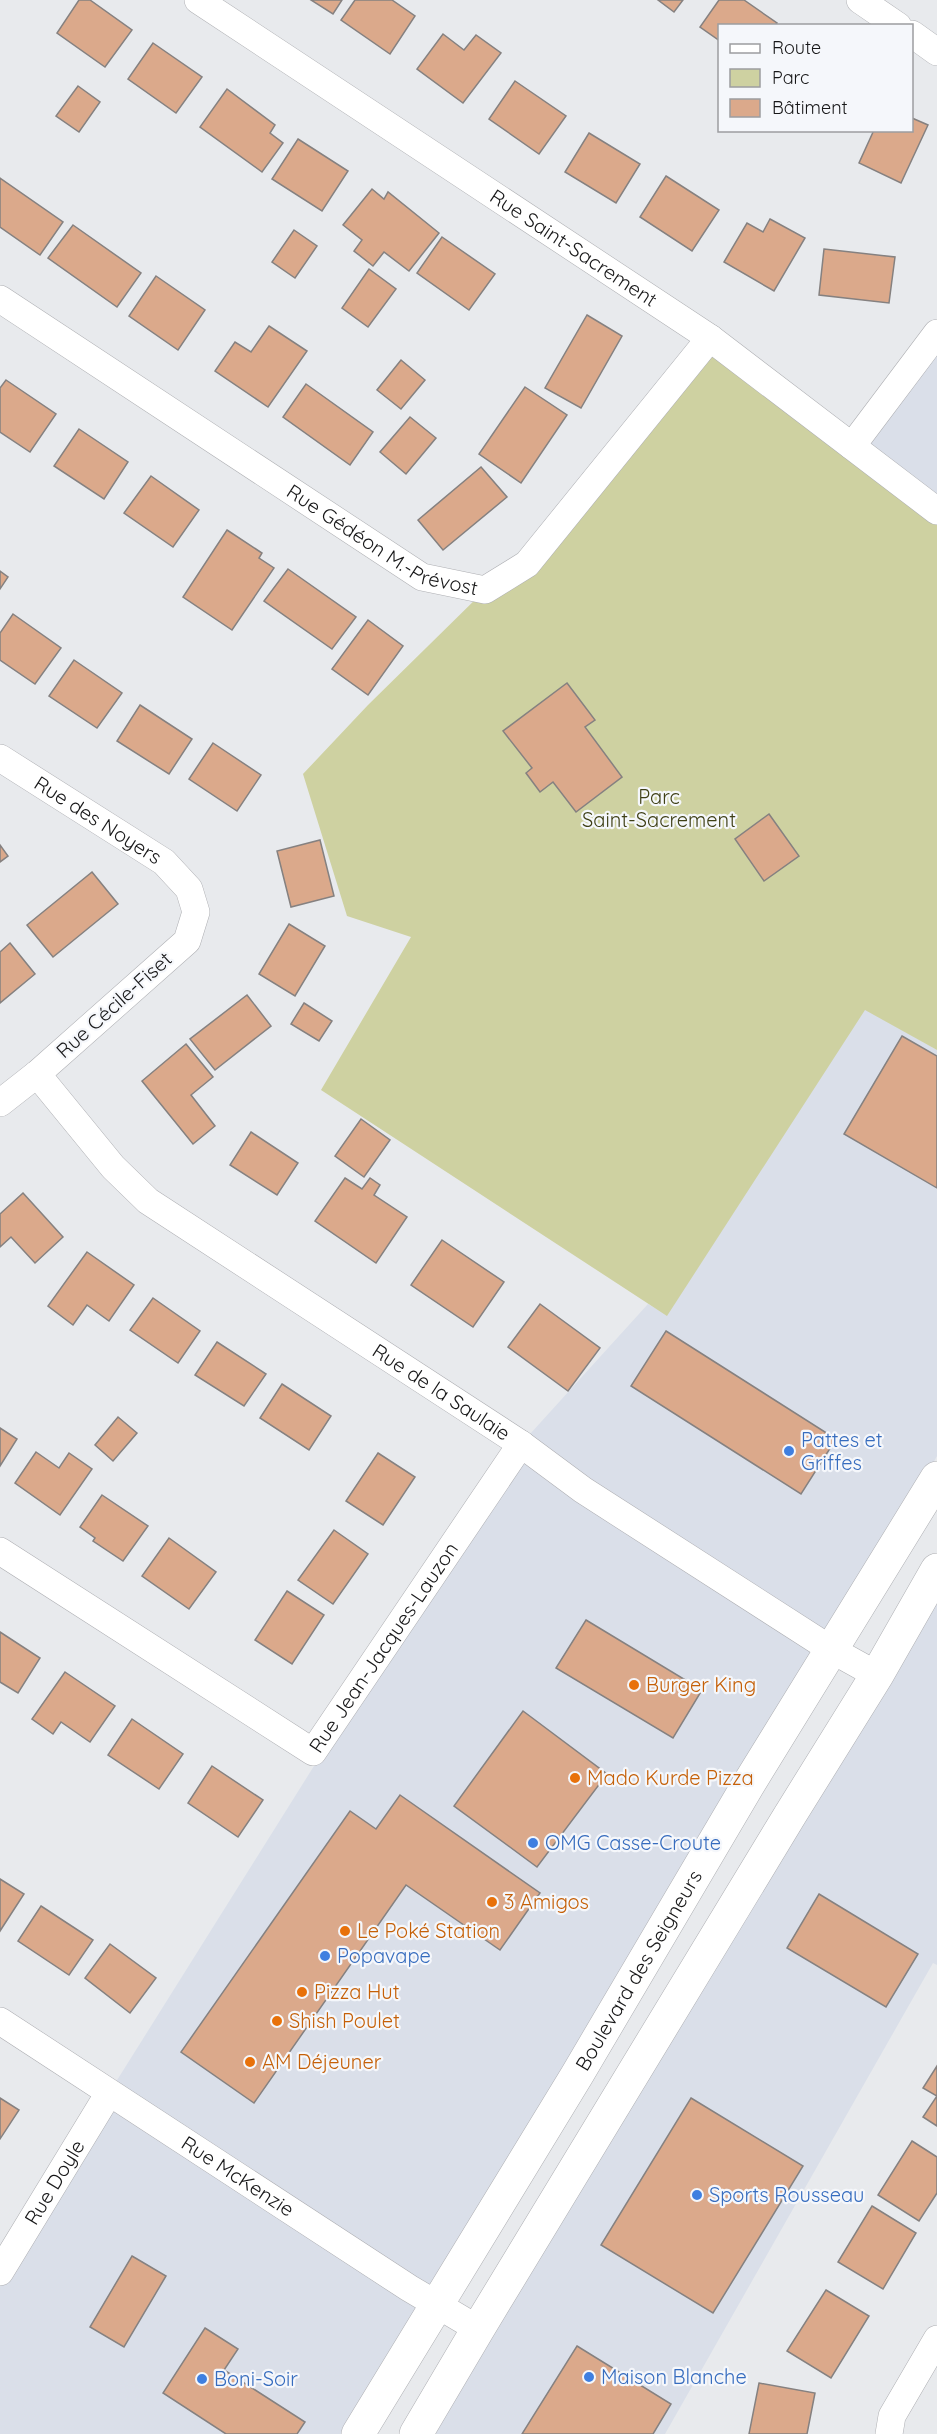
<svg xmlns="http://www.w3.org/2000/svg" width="937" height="2434" viewBox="0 0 937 2434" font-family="Quicksand,sans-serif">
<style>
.built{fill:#dadfe9}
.green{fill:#ced1a1}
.building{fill:#dba98b;stroke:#858180;stroke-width:1.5}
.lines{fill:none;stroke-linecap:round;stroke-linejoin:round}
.street-casing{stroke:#aeafb3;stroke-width:28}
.secondary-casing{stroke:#aeafb3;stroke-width:34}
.street{stroke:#fff;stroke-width:27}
.secondary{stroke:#fff;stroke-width:33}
.shop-dot{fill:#3f7fe0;stroke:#f5f7fb;stroke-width:2}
.food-dot{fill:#e8710a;stroke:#f5f7fb;stroke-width:2}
.labels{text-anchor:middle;stroke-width:4.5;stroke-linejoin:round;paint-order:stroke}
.street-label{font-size:20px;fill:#171718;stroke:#f5f7fb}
.park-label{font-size:20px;fill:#3e3f15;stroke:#f5f7fb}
.shop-label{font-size:20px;fill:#366cbe;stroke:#f5f7fb;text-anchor:start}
.food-label{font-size:20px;fill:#c56008;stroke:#f5f7fb;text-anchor:start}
</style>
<rect width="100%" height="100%" fill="#e8eaed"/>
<!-- built -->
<g class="built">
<path d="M937,333V504L852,446Z"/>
<path d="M865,1009L937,1050V1456L832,1650L345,2434H0V2272L109,2093L319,1758L521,1444L648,1304L667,1315Z"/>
<path d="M937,1570V1965L933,1963L665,2434H420Z"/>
</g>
<!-- green -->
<path class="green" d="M710,338L937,511V1050L865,1010L667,1316L321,1090L411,937L347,916L303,774L368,705L485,590L527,564Z"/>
<!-- building -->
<g class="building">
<path d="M79,0H90L132,30L105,67L57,33Z"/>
<path d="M311,0H342L333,14Z"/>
<path d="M355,0H392L415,16L390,54L341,20Z"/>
<path d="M658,0H683L674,12Z"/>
<path d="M719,0H744L777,23L775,26H720V41L700,27Z"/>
<path d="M443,34L464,50L476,35L501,53L463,103L417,69Z"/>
<path d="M153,43L202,77L176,113L128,79Z"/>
<path d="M515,81L566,116L539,154L489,119Z"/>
<path d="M78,86L100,102L79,132L56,116Z"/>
<path d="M227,89L275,125L270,133L283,143L262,172L200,127Z"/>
<path d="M912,118L928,125L901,183L859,163L874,130H912Z"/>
<path d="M589,133L640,164L616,203L565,172Z"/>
<path d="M298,139L348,171L322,211L272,179Z"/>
<path d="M666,176L719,210L692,251L640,217Z"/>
<path d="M0,178L63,222L40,255L0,227Z"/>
<path d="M372,189L384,199L388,192L439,233L409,271L384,252L373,266L354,251L362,240L343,225Z"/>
<path d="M770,219L805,238L774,291L724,262L747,223L763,232Z"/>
<path d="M73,225L141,273L117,307L48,258Z"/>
<path d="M294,230L317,246L295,278L272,262Z"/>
<path d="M442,237L495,274L469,310L417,273Z"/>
<path d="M824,249L895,257L889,303L819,295Z"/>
<path d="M369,269L396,289L368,327L342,308Z"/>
<path d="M156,276L205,310L178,350L129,316Z"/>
<path d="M587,315L622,336L581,408L545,388Z"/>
<path d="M269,326L307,351L268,407L215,371L235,342L251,352Z"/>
<path d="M401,360L425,380L401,409L377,390Z"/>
<path d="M6,380L56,414L30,452L0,432V388Z"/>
<path d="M306,384L373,432L350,465L283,417Z"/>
<path d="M525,387L567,415L521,483L479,454Z"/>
<path d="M410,417L436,438L406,474L380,452Z"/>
<path d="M79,429L128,462L104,499L54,466Z"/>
<path d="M481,467L507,497L443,550L418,520Z"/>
<path d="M151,476L199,510L173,547L124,513Z"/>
<path d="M227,530L262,553L259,558L274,568L232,630L183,597Z"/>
<path d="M288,569L356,617L332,649L264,601Z"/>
<path d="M0,571L8,577L0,589Z"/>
<path d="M13,614L61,648L35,684L0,660V633Z"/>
<path d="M368,620L403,646L368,695L332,669Z"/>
<path d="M74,660L122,693L97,728L49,696Z"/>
<path d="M567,683L595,720L585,727L622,777L576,812L553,782L540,792L526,773L532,768L503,731Z"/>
<path d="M140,705L192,739L169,774L117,741Z"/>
<path d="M213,743L261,775L237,811L189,779Z"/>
<path d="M769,814L799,856L764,881L735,839Z"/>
<path d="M320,840L334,896L291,907L277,851Z"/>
<path d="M0,845L8,856L0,862Z"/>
<path d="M92,872L118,904L53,957L27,925Z"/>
<path d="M289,924L325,946L295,996L259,974Z"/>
<path d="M10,943L35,974L0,1003V952Z"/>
<path d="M247,995L271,1026L215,1070L190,1039Z"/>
<path d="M304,1003L332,1021L319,1041L291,1024Z"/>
<path d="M902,1036L937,1056V1188L844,1134Z"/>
<path d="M186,1044L213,1077L191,1095L215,1126L193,1144L142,1081Z"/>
<path d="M361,1119L390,1140L364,1177L335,1156Z"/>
<path d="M251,1132L298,1163L277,1195L230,1165Z"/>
<path d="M345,1178L362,1189L370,1178L380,1185L374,1195L407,1217L376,1263L315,1221Z"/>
<path d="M23,1193L63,1237L35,1263L11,1237L0,1247V1214Z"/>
<path d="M442,1240L504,1282L473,1327L411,1285Z"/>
<path d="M87,1252L134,1285L109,1321L87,1305L73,1325L48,1306Z"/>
<path d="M153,1298L200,1331L178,1363L130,1330Z"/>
<path d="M540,1304L600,1348L568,1391L508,1347Z"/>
<path d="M666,1331L836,1439L801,1494L631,1386Z"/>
<path d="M217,1342L266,1374L244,1406L195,1375Z"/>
<path d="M282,1384L331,1416L309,1450L260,1418Z"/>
<path d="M118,1417L137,1433L113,1461L95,1445Z"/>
<path d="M0,1428L17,1439L0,1466Z"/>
<path d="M36,1452L59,1468L69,1453L92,1469L60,1515L15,1483Z"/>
<path d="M378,1453L415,1477L383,1525L346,1501Z"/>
<path d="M102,1495L148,1526L123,1561L93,1541L95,1538L80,1527Z"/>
<path d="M334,1530L368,1554L333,1604L298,1580Z"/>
<path d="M169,1538L216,1572L189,1609L142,1576Z"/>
<path d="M287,1591L324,1615L292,1664L255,1640Z"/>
<path d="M586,1620L702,1690L673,1738L556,1668Z"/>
<path d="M0,1632L40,1658L18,1693L0,1682Z"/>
<path d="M65,1672L115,1706L90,1742L61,1722L53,1734L32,1719Z"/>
<path d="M523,1711L607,1774L537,1867L454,1806Z"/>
<path d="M132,1719L183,1754L159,1789L108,1755Z"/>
<path d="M212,1766L263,1800L238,1837L188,1803Z"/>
<path d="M400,1795L540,1893L500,1950L406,1885L254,2103L181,2052L350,1811L376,1829Z"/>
<path d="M0,1879L24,1894L0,1931Z"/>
<path d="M819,1894L918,1954L886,2007L787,1948Z"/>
<path d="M41,1906L93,1940L69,1975L18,1941Z"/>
<path d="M110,1944L156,1978L130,2013L85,1978Z"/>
<path d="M937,2066V2126L923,2117L937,2096L923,2088Z"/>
<path d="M0,2098L19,2110L0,2139Z"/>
<path d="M691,2098L803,2166L713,2313L601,2245Z"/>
<path d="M912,2141L937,2157V2193L919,2221L878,2195Z"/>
<path d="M872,2206L916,2233L883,2289L838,2262Z"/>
<path d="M132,2256L166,2276L124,2347L90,2327Z"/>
<path d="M826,2290L869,2316L831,2378L787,2351Z"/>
<path d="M205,2328L238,2349L224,2370L305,2422L297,2434H226L163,2393Z"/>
<path d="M577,2346L671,2404L653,2434H522Z"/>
<path d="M759,2383L815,2393L807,2434H749Z"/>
</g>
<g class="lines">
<!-- street casing -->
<g class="street-casing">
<g id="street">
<path id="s1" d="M198,0L710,338L937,511"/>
<path d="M860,0L898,26"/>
<path d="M912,34L937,52"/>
<path id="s2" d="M0,299L422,577L485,590L527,564L710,338"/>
<path d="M852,446L937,333"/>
<path id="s3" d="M0,758L164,862L189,889L196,912L187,941L37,1074L0,1103"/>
<path id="s4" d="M37,1074L113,1167L148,1201L521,1444L583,1490L832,1650L877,1675"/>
<path id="s5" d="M0,1551L313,1752L521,1444"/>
<path id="s6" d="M0,2021L409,2288L478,2329"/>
<path id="s7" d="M0,2272L109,2093"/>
<path d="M889,2434L892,2416L937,2339"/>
</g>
</g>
<!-- secondary casing -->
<g class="secondary-casing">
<g id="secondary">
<path id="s8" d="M358,2434L577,2075L748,1785L937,1478"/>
<path d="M416,2434L478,2329L790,1815L877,1675L937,1570"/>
</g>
</g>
<!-- street -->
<use href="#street" class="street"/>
<!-- secondary -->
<use href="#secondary" class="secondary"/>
</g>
<!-- markers -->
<g class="shop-dot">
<circle cx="789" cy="1451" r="6"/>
<circle cx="533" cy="1843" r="6"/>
<circle cx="325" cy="1956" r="6"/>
<circle cx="697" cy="2195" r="6"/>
<circle cx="589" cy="2377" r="6"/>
<circle cx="202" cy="2379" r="6"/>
</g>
<g class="food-dot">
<circle cx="634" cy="1685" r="6"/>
<circle cx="575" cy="1778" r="6"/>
<circle cx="492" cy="1902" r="6"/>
<circle cx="345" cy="1931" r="6"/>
<circle cx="302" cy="1992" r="6"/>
<circle cx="277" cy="2021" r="6"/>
<circle cx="250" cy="2062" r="6"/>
</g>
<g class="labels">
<!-- street labels -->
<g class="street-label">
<text dy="7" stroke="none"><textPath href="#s1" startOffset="450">Rue Saint-Sacrement</textPath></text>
<text dy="7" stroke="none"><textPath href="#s2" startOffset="454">Rue Gédéon M.-Prévost</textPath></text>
<text dy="7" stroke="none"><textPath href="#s3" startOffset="116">Rue des Noyers</textPath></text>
<text transform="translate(114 1005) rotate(-42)" y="7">Rue Cécile-Fiset</text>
<text dy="7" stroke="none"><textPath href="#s4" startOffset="519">Rue de la Saulaie</textPath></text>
<text dy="7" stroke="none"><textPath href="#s5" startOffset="498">Rue Jean-Jacques-Lauzon</textPath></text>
<text dy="7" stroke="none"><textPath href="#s8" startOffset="542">Boulevard des Seigneurs</textPath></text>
<text dy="7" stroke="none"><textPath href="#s6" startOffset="284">Rue McKenzie</textPath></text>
<text dy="7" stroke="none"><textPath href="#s7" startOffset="105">Rue Doyle</textPath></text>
</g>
<!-- park labels -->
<g class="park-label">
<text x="659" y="804">Parc<tspan x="659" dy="23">Saint-Sacrement</tspan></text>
</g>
<!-- shop labels -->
<g class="shop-label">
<text x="801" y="1447">Pattes et<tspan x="801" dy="23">Griffes</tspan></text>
<text x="545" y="1850">OMG Casse-Croute</text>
<text x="337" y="1963">Popavape</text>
<text x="709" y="2202">Sports Rousseau</text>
<text x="601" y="2384">Maison Blanche</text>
<text x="214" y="2386">Boni-Soir</text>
</g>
<!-- food labels -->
<g class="food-label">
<text x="646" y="1692">Burger King</text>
<text x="587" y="1785">Mado Kurde Pizza</text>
<text x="504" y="1909">3 Amigos</text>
<text x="357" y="1938">Le Poké Station</text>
<text x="314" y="1999">Pizza Hut</text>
<text x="289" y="2028">Shish Poulet</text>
<text x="262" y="2069">AM Déjeuner</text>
</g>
</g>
<!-- legend -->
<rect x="718" y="24" width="195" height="108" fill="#f5f7fb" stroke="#9c9da0" stroke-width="1.5"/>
<rect x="730" y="44" width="30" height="9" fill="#ffffff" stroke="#9c9da0" stroke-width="1.5"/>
<text x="772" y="54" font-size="18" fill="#171718">Route</text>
<rect x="730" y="69" width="30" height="18" fill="#ced1a1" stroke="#9c9da0" stroke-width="1.5"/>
<text x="772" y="84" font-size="18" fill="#171718">Parc</text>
<rect x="730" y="99" width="30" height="18" fill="#dba98b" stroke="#9c9da0" stroke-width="1.5"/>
<text x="772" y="114" font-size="18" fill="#171718">Bâtiment</text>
</svg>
